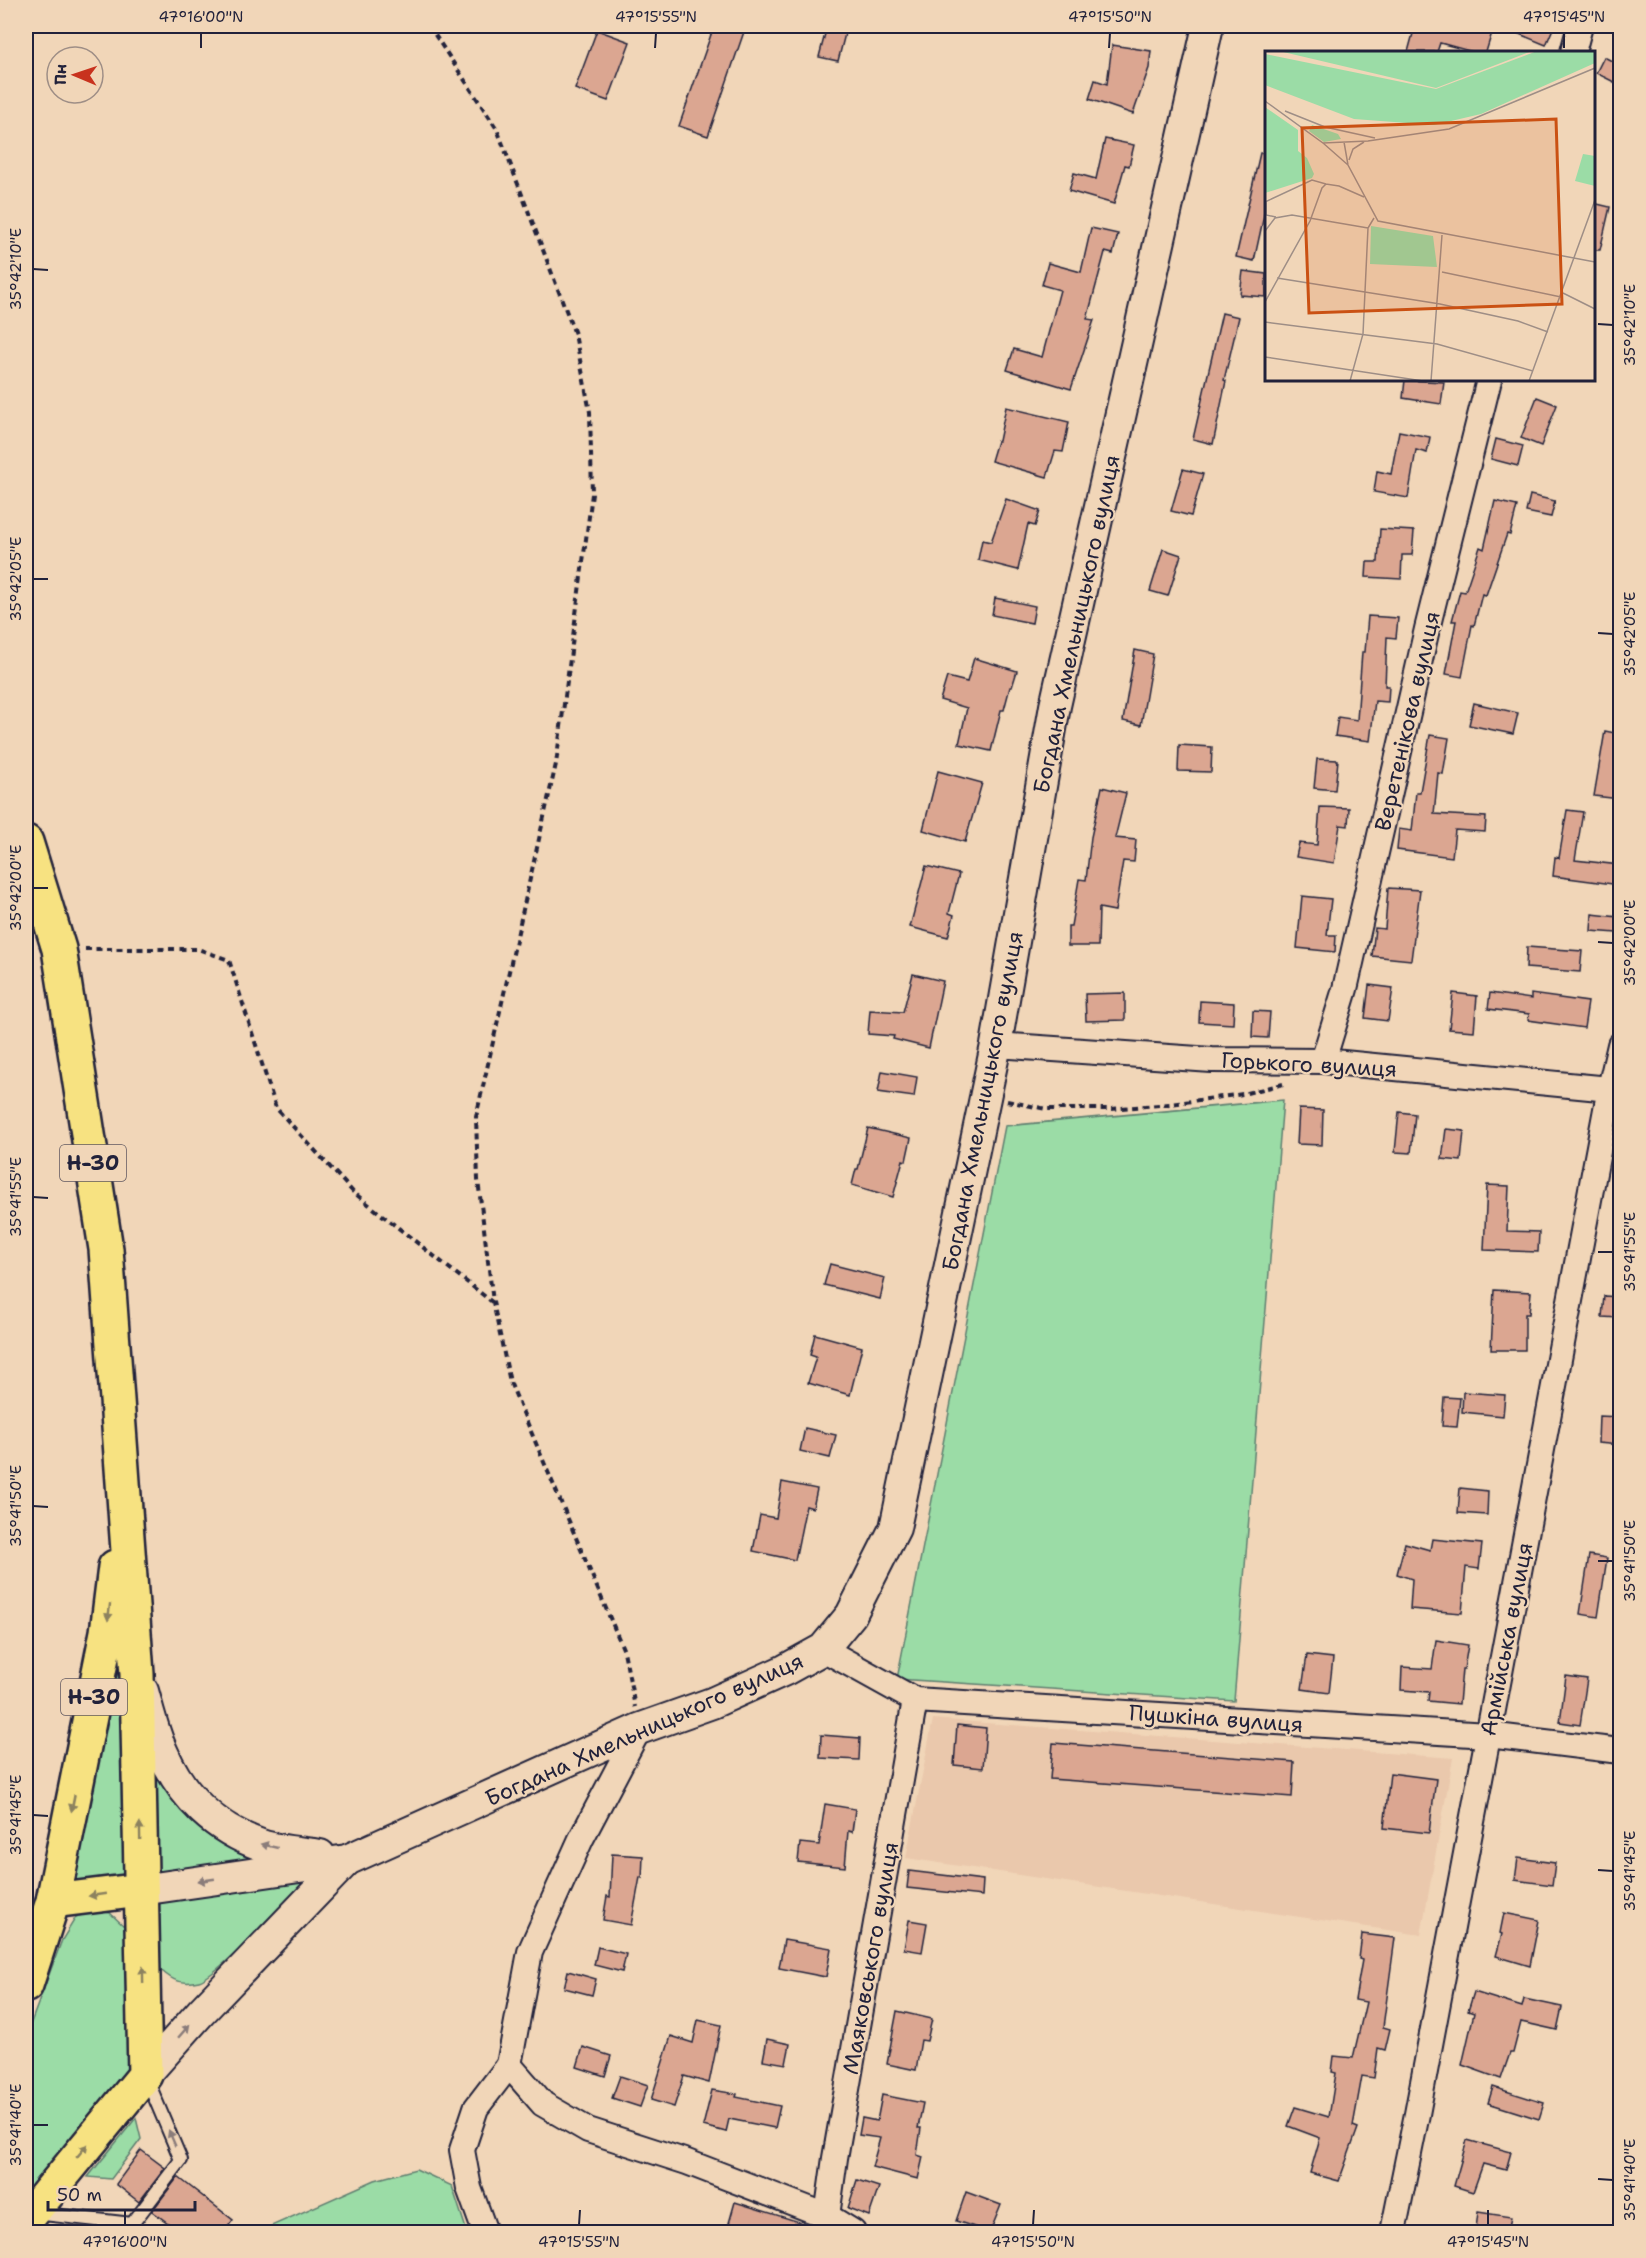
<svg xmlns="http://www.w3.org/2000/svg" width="1646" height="2258" viewBox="0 0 1646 2258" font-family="'Shantell Sans',sans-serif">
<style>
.built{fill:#eac8ac}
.green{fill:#9bdca6;stroke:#5e7f70;stroke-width:1.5}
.building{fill:#dba691;stroke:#22223b;stroke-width:1.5}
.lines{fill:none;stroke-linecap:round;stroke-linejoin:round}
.service-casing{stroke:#22223b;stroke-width:16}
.minor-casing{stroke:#22223b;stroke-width:28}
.tertiary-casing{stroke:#22223b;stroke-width:34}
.primary-casing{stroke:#22223b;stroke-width:38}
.path{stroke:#22223b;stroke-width:4;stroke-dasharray:6 4.5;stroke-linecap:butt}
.service{stroke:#f1d6b8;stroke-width:12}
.minor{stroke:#f1d6b8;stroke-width:24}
.tertiary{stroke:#f1d6b8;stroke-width:30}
.primary{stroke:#f7e281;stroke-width:33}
.oneway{fill:#8c825e}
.oneway2{fill:#8a7c7a}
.ticks{fill:none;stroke:#22223b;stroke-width:2}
.labels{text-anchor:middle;stroke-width:4.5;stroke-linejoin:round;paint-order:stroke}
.shield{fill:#f1d6b8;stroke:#605860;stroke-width:1.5}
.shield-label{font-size:21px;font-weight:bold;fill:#22223b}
.street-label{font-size:22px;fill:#22223b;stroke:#f1d6b8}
.inset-road{fill:none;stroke:#9e8e86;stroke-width:1.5}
.view{fill:#ca5113;fill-opacity:0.15;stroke:#ca5113;stroke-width:3}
.inset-edge{fill:none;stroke:#22223b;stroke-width:3}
.neatline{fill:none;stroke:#22223b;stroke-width:2}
.ticks-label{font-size:15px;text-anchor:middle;fill:#22223b}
</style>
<rect width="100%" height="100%" fill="#f1d6b8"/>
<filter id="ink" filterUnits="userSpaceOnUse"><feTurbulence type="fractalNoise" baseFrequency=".0167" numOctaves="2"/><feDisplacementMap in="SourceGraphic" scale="12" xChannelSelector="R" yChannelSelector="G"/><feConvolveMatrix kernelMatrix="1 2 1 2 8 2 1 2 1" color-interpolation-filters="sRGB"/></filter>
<g filter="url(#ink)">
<!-- built -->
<path class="built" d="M933,1719L1453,1758L1421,1935L906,1858Z"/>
<!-- green -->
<g class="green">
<path d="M1283,1100L1234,1701L897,1679L1005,1126Z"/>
<path d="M124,1640L129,1877L73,1884Z"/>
<path d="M153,1761C168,1796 193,1835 232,1847C248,1852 265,1855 281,1859L149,1875Z"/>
<path d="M310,1880C292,1897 216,1977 199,1981C178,1986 169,1978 154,1964L150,1901Z"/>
<path d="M95,1910L110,1913L125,1927L129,1952V2071L26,2198V2036L62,1940L76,1917Z"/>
<path d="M136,2118L141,2139L111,2179L88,2177Z"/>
<path d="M416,2169L452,2186L467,2232H265L269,2227L375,2180Z"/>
</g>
<!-- building -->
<g class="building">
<path d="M714,26H746L708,136L679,126Z"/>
<path d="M827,26H847L838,61L819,57Z"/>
<path d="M1415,26H1494L1486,52H1473L1440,43L1437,52H1408Z"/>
<path d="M1500,26H1554L1546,45Z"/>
<path d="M597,30L630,42L608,101L575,89Z"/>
<path d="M1112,45L1151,51L1149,68L1133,114L1089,99L1095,80L1107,84Z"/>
<path d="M1604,57L1620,65V85L1596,73Z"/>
<path d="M1105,139L1134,145L1129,166L1125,165L1114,204L1069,191L1074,173L1096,179Z"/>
<path d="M1260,153H1266V206L1254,261L1236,257Z"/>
<path d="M1593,203L1610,207L1600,250H1593Z"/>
<path d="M1091,228L1118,234L1113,254L1105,252L1087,319L1094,320L1071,389L1007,370L1014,349L1042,357L1060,290L1042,285L1048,263L1081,272Z"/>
<path d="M1243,271L1266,274V297L1240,295Z"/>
<path d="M1222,313L1239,317L1224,380L1226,381L1213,444L1193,439Z"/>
<path d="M1405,380L1444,382L1441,404L1403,398Z"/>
<path d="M1537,397L1557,405L1541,446L1521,438Z"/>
<path d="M1006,407L1069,422L1063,452L1055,451L1047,477L991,461L997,441H999Z"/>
<path d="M1399,431L1430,437L1427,453L1416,450L1408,498L1374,492L1377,471L1391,474Z"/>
<path d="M1496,439L1523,446L1518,466L1491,459Z"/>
<path d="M1183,469L1203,474L1191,516L1171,511Z"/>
<path d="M1530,495L1555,501L1551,517L1526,512Z"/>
<path d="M1006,499L1040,511L1035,526L1028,524L1018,570L978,560L982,540L991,542Z"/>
<path d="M1495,501L1517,506L1510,535L1507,534L1486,595L1482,594L1474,626L1472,625L1462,677L1446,674L1456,621H1452L1460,591L1465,592L1480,547L1484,549Z"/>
<path d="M1380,529L1414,531L1412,555H1402L1401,579L1366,577L1367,562H1378Z"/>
<path d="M1163,549L1181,555L1168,596L1150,591Z"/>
<path d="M995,598L1035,606L1032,623L992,615Z"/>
<path d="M1368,616L1398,618L1396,638L1387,637L1385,686H1389L1388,702L1375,701L1370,741L1335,736L1338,717L1357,720L1362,652H1365Z"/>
<path d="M1135,650L1153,654L1141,725L1123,721Z"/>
<path d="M974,658L1017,671L1012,687H1010L1004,710H1001L991,751L959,744L967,708L940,700L947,677L967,682Z"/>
<path d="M1474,703L1518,713L1513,734L1469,725Z"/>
<path d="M1605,731L1620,734V799L1594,796Z"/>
<path d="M1430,735L1449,738L1443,774L1438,773L1434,814L1486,817L1485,832L1455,830L1452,857L1397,850L1399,829L1412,831L1416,792H1420Z"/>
<path d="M1179,745L1212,747L1211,772L1178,771Z"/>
<path d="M1317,759L1338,760L1335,790L1314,788Z"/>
<path d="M938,771L982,783L965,842L923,830Z"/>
<path d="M1102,787L1126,793L1115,838L1136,840L1134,862L1123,861L1115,911L1099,908L1098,946H1068V926H1071L1079,879L1086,880L1091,837Z"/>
<path d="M1320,807L1349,808L1348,826L1340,825L1334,863L1296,857L1299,843L1317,845Z"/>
<path d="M1567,810L1583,812L1575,860L1620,865V885L1553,876L1555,857L1559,858Z"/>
<path d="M926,866L959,874L949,913L954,915L948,937L910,927Z"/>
<path d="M1388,888L1420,890L1411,960L1372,956L1375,928L1385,929Z"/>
<path d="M1302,896L1331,899L1327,935H1336L1335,952L1297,948Z"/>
<path d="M1592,914L1618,917L1617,933L1591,931Z"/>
<path d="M1527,947L1582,951L1580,972L1526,968Z"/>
<path d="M913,974L943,981L929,1048L893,1039L894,1036L868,1034L870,1010L903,1012Z"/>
<path d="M1369,985L1393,988L1388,1021L1365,1018Z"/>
<path d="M1125,993V1020L1086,1021L1085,994Z"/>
<path d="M1453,993L1477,996L1474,1031L1449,1029Z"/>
<path d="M1490,993L1531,999V994L1588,1002L1584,1028L1528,1020L1529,1014L1488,1009Z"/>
<path d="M1200,1001L1234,1003L1233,1024L1199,1022Z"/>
<path d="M1253,1011L1270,1012L1268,1038L1252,1037Z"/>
<path d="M882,1071L917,1077L914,1097L878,1092Z"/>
<path d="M1299,1109L1323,1110L1322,1145L1297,1144Z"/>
<path d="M1399,1112L1415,1114L1411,1153L1395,1152Z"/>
<path d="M868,1128L911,1138L906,1161L903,1160L893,1197L852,1185L856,1169H858Z"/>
<path d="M1446,1129L1464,1131L1461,1161L1442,1159Z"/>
<path d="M1487,1185L1509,1186L1507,1231L1539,1232L1538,1252L1484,1250Z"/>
<path d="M830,1264L885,1278L880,1299L824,1285Z"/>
<path d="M1494,1290L1531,1292L1529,1314H1525V1350H1491Z"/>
<path d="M1604,1296L1620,1297V1318L1602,1317Z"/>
<path d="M815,1334L862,1347L850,1395L808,1383L816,1357L810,1355Z"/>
<path d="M1463,1392L1505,1395L1503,1416L1462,1412Z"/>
<path d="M1444,1397L1460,1398L1457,1427L1442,1426Z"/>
<path d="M1599,1416L1620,1417V1445L1598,1443Z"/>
<path d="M805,1428L836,1435L830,1458L800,1451Z"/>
<path d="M782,1482L817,1489L813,1508L806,1506L795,1560L753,1551L760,1515L776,1518Z"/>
<path d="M1460,1488L1488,1491L1487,1515L1458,1513Z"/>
<path d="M1432,1539L1482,1544L1479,1569L1466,1567L1462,1613L1410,1609L1412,1579L1397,1574L1405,1543L1430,1550Z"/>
<path d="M1589,1555L1607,1558L1598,1617L1580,1614Z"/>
<path d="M1436,1640L1468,1645L1464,1669H1462L1459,1704L1428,1701L1429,1692L1401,1690L1402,1667L1432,1669Z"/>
<path d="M1307,1655L1333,1658L1329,1693L1302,1689Z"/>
<path d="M1566,1676L1587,1679L1580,1725L1560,1722Z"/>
<path d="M957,1725L986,1728L983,1768L954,1765Z"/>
<path d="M821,1735L860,1738L859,1760L820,1758Z"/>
<path d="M1053,1743L1294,1762L1292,1797L1050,1779Z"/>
<path d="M1390,1773L1436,1779L1429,1833L1384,1828Z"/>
<path d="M825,1804L855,1809L852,1832L848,1831L845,1867L798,1862L800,1843L819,1845Z"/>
<path d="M612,1854L643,1856L642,1878L640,1877L631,1925L603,1920L607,1896L610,1897Z"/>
<path d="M1518,1858L1555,1863L1552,1885L1515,1880Z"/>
<path d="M909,1871L983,1880L982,1896L907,1888Z"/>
<path d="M1504,1913L1539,1920L1530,1966L1496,1956L1502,1934L1500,1933Z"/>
<path d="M909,1920L927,1923L922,1952L904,1949Z"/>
<path d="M1362,1934L1395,1938L1383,2027L1390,2029L1385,2050L1378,2048L1374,2078L1362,2076L1353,2126L1358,2128L1339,2181L1310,2173L1320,2138L1288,2126L1295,2107L1329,2117L1336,2073L1332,2072L1334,2056L1353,2058L1366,2002L1355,2000L1362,1960L1359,1959Z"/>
<path d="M784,1940L831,1948L826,1977L779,1968Z"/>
<path d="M598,1947L626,1954L622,1972L594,1965Z"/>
<path d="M568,1971L596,1979L592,1995L564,1988Z"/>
<path d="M1474,1992L1522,2007L1524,1999L1562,2007L1557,2030L1521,2022L1513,2053H1510L1501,2079L1462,2065L1474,2013L1468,2011Z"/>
<path d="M897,2011L932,2019L927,2041L921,2040L916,2070L887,2064Z"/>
<path d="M698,2020L721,2025L709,2083L684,2076L674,2107L651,2100L671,2036L693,2043Z"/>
<path d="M767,2039L790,2044L786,2064L763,2060Z"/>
<path d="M583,2047L611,2056L605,2076L577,2067Z"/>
<path d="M620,2076L648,2085L640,2107L612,2098Z"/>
<path d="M1493,2087L1544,2103L1539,2119L1488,2103Z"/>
<path d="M712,2090L737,2094L736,2097L780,2106L775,2128L729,2119L726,2132L703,2126Z"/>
<path d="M882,2095L923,2103L918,2128H921L917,2155L923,2157L918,2179L872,2167L880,2138L859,2135L862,2118L877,2121Z"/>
<path d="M1467,2140L1511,2152L1506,2170L1483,2164L1473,2192L1454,2186Z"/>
<path d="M141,2150L165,2168L139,2202L116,2184Z"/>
<path d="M178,2177L233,2220L224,2232H180L152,2211Z"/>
<path d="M857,2180L879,2187L869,2216L848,2208Z"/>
<path d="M966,2192L1001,2205L990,2232L956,2221Z"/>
<path d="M735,2202L809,2225V2232H762L729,2223Z"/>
<path d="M1478,2212L1511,2217L1508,2232L1476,2229Z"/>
</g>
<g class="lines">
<!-- service casing -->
<g class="service-casing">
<path id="service" d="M35,2213L132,2224L181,2160L146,2077"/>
</g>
<!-- minor casing -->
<g class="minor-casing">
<g id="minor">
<path d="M1573,52L1580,26"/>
<path d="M996,1045L1212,1060L1323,1061L1620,1090"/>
<path d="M1323,1061L1345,989L1427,629L1489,380"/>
<path d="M823,1649L915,1700L1488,1735L1620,1751"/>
<path d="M639,1729L581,1839L530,1952L509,2065L543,2104L588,2130L687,2162L827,2216L853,2232"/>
<path d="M823,2229L827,2216L835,2158L915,1700"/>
<path d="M485,2232L469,2188L462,2150L476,2108L509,2065"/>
<path d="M1393,2232L1417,2114L1610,1088L1620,1045"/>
</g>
</g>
<!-- tertiary casing -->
<g class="tertiary-casing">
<g id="tertiary">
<path d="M143,1691C149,1712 154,1734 163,1753C182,1797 216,1829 261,1845C279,1851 301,1852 320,1855"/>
<path d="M141,1890L347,1860L639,1729L712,1703L785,1670L823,1649L851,1615L895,1528L996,1045L1055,706L1208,26"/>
<path d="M145,2075L201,2012L347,1860"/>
</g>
</g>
<!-- primary casing -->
<g class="primary-casing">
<g id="primary">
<path d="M26,842L59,949L106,1249L137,1674L145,2075L26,2220"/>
<path d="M53,1901L141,1890"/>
<path d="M26,1985L53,1901L107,1632L115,1567"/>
</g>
</g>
<!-- path -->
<g class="path">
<path d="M429,26L497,129L575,334L590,412L592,494L556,764L476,1117L478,1180L493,1302L510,1382L624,1651L635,1707"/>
<path d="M85,949H198L229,960L276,1108L353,1192L492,1302"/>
<path d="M1007,1101L1046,1109H1111L1170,1104L1243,1094L1287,1083"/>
</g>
<!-- service -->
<use href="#service" class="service"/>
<!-- minor -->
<use href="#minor" class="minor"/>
<!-- tertiary -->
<use href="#tertiary" class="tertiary"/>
<!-- primary -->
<use href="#primary" class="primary"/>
</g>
<!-- one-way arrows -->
<defs><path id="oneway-solid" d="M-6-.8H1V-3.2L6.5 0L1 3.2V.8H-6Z" transform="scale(1.5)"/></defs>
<g class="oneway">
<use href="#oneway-solid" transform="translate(109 1612) rotate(97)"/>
<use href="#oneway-solid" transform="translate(73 1803) rotate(101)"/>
<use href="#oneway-solid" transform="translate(140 1831) rotate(-91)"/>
<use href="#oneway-solid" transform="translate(97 1895) rotate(172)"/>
<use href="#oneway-solid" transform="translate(143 1975) rotate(-91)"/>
<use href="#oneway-solid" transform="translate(82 2151) rotate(-50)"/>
</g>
<g class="oneway2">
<use href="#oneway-solid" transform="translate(269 1846) rotate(-167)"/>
<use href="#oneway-solid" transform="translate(206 1880) rotate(172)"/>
<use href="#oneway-solid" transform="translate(184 2031) rotate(-49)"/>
<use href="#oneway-solid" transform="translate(172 2138) rotate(-113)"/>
</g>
</g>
<!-- ticks -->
<path class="ticks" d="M201,48V33M655,48L656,33M1109,48L1110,33M1564,48V33M33,269L48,270M1598,324L1613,325M33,579H48M1598,633L1613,634M33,888H48M1598,942L1613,943M33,1197L48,1198M1598,1252H1613M33,1506L48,1507M1598,1561H1613M33,1815L48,1816M1598,1870L1613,1871M33,2125H48M1598,2179L1613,2180M125,2225V2210M579,2225L580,2210M1033,2225L1034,2210M1488,2225V2210"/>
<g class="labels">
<!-- shield labels -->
<g class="shield">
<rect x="60" y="1145" width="66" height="36" rx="4.5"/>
<rect x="61" y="1679" width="66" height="36" rx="4.5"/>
</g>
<g class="shield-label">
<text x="93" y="1170">Н-30</text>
<text x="94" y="1704">Н-30</text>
</g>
<!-- street labels -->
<g class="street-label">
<text transform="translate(1076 624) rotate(-78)" y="8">Богдана Хмельницького вулиця</text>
<text transform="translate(1407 721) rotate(-77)" y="8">Веретенікова вулиця</text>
<text transform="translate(1309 1064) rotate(3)" y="8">Горького вулиця</text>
<text transform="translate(982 1101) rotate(-79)" y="8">Богдана Хмельницького вулиця</text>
<text transform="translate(1506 1639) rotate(-79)" y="8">Армійська вулиця</text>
<text transform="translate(1216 1718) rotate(4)" y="8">Пушкіна вулиця</text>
<text transform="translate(644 1729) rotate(-24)" y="8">Богдана Хмельницького вулиця</text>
<text transform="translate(870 1958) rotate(-80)" y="8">Маяковського вулиця</text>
</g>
</g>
<!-- overview -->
<g transform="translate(1265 51)">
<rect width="330" height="330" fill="#f1d6b8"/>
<path d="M14,0H267L171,37ZM272,0H330V12L216,63L169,74L89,68L0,34V3L171,38ZM0,56L33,79V100L42,107L49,123L47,127L0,142ZM47,74L73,83L76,88L59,91L44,80ZM318,103L330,105V135L310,130ZM106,175L168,185L172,216L105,213Z" fill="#9bdca6"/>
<path class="inset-road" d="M0,50L58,92L103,90L184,78L330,17M20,60L60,76L110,87M79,91L83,114L113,170L330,211M58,92L83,114M84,109L88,98L99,91M0,151L47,129L61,133M1,151V164L11,166M0,180L10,167L27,164L103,177M177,221L296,246M12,227L175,253L253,270L283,281M298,242L330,258M0,251L45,170L57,137L61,133L74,135L99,146M0,271L172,293L268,320M0,306L158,330M85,330L98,283L103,177L109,167M166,330L177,184M264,330L330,149"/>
<path class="view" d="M291,68L297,253L44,262L37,77Z"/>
<rect width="330" height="330" class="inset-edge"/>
</g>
<!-- margin -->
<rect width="1646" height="2258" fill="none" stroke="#f1d6b8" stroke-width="66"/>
<!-- north arrow -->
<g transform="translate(75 75) rotate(272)"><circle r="28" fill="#f1d6b8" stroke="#9e8e86" stroke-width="1.5"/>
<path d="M0-4.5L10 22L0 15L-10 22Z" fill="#c8321e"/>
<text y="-9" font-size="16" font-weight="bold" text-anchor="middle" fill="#22223b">Пн</text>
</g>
<!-- scale -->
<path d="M48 2201v9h147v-9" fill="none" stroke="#22223b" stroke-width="3"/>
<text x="57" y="2201" font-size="18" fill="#22223b" stroke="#f1d6b8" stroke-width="4.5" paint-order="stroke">50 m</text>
<rect x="33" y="33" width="1580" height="2192" class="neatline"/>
<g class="ticks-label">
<text x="201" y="22">47°16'00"N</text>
<text x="656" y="22">47°15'55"N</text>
<text x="1110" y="22">47°15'50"N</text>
<text x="1564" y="22">47°15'45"N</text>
<text transform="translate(16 269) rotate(-90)" y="5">35°42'10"E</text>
<text transform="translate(1630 325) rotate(-90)" y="5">35°42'10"E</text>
<text transform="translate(16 579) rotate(-90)" y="5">35°42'05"E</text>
<text transform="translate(1630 634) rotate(-90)" y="5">35°42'05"E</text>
<text transform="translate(16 888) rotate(-90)" y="5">35°42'00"E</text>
<text transform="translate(1630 943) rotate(-90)" y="5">35°42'00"E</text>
<text transform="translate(16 1197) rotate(-90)" y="5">35°41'55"E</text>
<text transform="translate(1630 1252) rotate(-90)" y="5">35°41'55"E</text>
<text transform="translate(16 1506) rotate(-90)" y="5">35°41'50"E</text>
<text transform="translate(1630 1561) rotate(-90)" y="5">35°41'50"E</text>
<text transform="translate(16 1815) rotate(-90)" y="5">35°41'45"E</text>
<text transform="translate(1630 1871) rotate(-90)" y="5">35°41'45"E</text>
<text transform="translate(16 2125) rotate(-90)" y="5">35°41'40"E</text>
<text transform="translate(1630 2180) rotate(-90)" y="5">35°41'40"E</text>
<text x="125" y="2247">47°16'00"N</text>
<text x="579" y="2247">47°15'55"N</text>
<text x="1033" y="2247">47°15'50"N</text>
<text x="1488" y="2247">47°15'45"N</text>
</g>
</svg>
